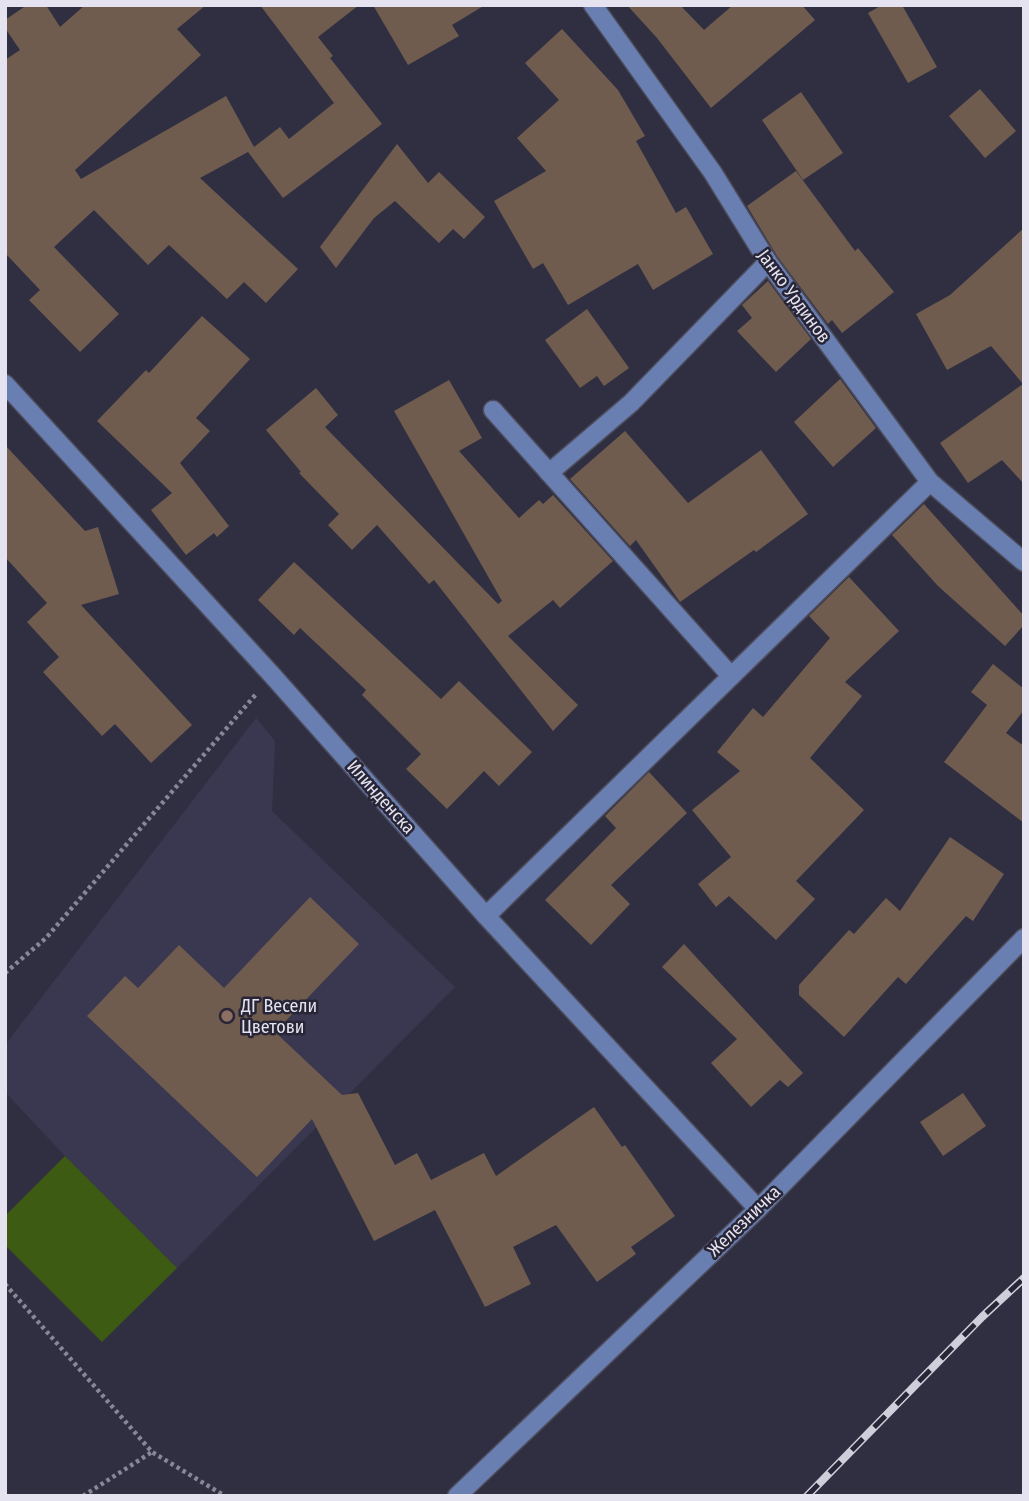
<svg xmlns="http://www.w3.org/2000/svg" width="1029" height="1501" viewBox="0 0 1029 1501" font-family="'Fira Sans Condensed',sans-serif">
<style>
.built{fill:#3a3850}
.green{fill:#3e5b13}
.building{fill:#6f5c4f}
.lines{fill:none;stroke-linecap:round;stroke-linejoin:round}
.minor-casing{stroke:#4d4c5d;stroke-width:21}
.path{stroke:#888796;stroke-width:4.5;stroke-dasharray:3.5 3.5;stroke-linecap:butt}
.minor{stroke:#6a7fb1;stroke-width:18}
.rail-casing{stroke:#cfcedb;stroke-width:8}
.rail{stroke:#272536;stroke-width:5;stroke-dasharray:16;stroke-linecap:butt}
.education-dot{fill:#8d6e63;stroke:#272536;stroke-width:2.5}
.labels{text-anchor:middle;stroke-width:5;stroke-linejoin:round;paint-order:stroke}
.street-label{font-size:18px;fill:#e4e3ef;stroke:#272536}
.poi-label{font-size:18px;fill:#e4e3ef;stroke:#272536;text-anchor:start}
</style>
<rect width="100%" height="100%" fill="#302f41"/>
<!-- built -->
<path class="built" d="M256,718L275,741L272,811L455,987L177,1268L65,1156L5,1092V1045Z"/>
<!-- green -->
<path class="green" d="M65,1156L177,1268L102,1342L5,1245V1216Z"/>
<!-- building -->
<g class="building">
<path d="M27,5H46L60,27L85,5H206L177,29L201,55L75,170L81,179L226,96L254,147L280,127L289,139L334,103L260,5H359L318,37L333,56L330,58L382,124L283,198L248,152L200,178L298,269L266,303L244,282L227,299L169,245L148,265L94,210L54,247L119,314L80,352L29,300L40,290L5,253V60L20,50L5,28V20Z"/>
<path d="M373,5H485L452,25L459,36L408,65Z"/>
<path d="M627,5H680L704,30L733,5H802L815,20L711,108L657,38Z"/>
<path d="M882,5H902L937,67L908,83L868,13Z"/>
<path d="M562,29L618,90L645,136L636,141L676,213L686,207L713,254L653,290L638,264L568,305L543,263L533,269L494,201L546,171L517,138L559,100L525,63Z"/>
<path d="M980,89L1016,131L985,158L949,116Z"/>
<path d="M801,92L843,153L803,180L762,120Z"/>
<path d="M397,144L428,183L439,172L485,217L464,239L453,229L439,243L395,201L374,218L336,268L320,247Z"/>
<path d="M796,171L855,251L858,248L894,292L842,333L832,320L828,324L777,256L747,206Z"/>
<path d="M1024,228V484L1002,460L968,483L940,443L1023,384L991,346L947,370L916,314L950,295Z"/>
<path d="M768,281L811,339L776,372L737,331L752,318L742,305Z"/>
<path d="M587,309L629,368L604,386L597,376L580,388L545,340Z"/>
<path d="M202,316L250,359L196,418L210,431L180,463L229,526L217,537L214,533L186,555L151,510L172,493L97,421L146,370L149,373Z"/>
<path d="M840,379L876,428L833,467L794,422Z"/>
<path d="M449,380L482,438L459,451L519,518L539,500L543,504L553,495L613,561L560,608L553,600L508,636L578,705L553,731L434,580L429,584L377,525L352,550L328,525L339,514L299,473L301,472L266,430L316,388L338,415L325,427L498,604L502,601L394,411Z"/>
<path d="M625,431L688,503L761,450L808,514L756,552L754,550L680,602L636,540L630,546L570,479Z"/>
<path d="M5,445L85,531L98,527L119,594L81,605L192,725L151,763L115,724L102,736L43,672L59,657L27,622L47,603L5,557Z"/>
<path d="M924,504L1024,616V625L1005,646L938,586L892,535Z"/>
<path d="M294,562L441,699L459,681L532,752L499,786L484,771L447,809L406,769L421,754L362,695L366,690L300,628L294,635L258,600Z"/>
<path d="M849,577L899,631L845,682L862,696L810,758L864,810L796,881L815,899L776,940L729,896L716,907L698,884L731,857L692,810L740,771L717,752L753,708L763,717L830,638L809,616Z"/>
<path d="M993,664L1024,689V710L1006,733L1024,746V823L944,762L987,705L971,692Z"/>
<path d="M649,772L687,813L611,885L630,904L591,945L545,900L616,828L605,816Z"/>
<path d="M950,837L1004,874L973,921L966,916L906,984L898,977L844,1037L799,995V985L849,930L854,934L886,898L900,911Z"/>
<path d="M310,897L359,944L275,1032L342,1095L358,1093L395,1165L417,1153L431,1180L484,1153L496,1176L594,1107L622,1147L625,1145L675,1216L631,1247L636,1254L597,1282L556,1225L513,1247L531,1284L485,1307L435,1210L374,1241L312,1119L257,1177L87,1016L125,976L138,988L179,945L224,988Z"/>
<path d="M684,944L803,1073L788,1087L780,1080L751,1107L711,1063L737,1039L662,967Z"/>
<path d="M963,1093L986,1126L943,1156L920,1122Z"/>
</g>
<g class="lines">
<!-- minor casing -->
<g class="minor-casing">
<g id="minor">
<path d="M593,5L713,173L768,262L930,482L1024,562"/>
<path d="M5,384L272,675L486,916L758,1209"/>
<path d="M493,410L731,676"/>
<path d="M549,473L631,403L768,262"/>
<path d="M486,916L930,482"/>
<path d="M457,1496L758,1209L1024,938"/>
</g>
</g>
<!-- path -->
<g class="path">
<path d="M5,973L46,938L257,693"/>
<path d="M5,1284L152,1452L225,1496"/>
<path d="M83,1496L152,1452"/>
</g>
<!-- minor -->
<use href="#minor" class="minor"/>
<!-- rail casing -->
<g class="rail-casing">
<path id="rail" d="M807,1496L982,1317L1024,1278"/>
</g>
<!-- rail -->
<use href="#rail" class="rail"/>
</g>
<!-- markers -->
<circle class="education-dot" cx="227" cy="1016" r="7"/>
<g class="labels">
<!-- street labels -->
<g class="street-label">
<text transform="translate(794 296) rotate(54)" y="6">Јанко Урдинов</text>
<text transform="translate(381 797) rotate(48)" y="6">Илинденска</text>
<text transform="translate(744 1221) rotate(-44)" y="6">Железничка</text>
</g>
<!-- poi labels -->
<g class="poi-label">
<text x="241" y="1012">ДГ Весели<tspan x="241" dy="21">Цветови</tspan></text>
</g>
</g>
<!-- border -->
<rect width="1029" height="1501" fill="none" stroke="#e4e3ef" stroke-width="14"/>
</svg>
